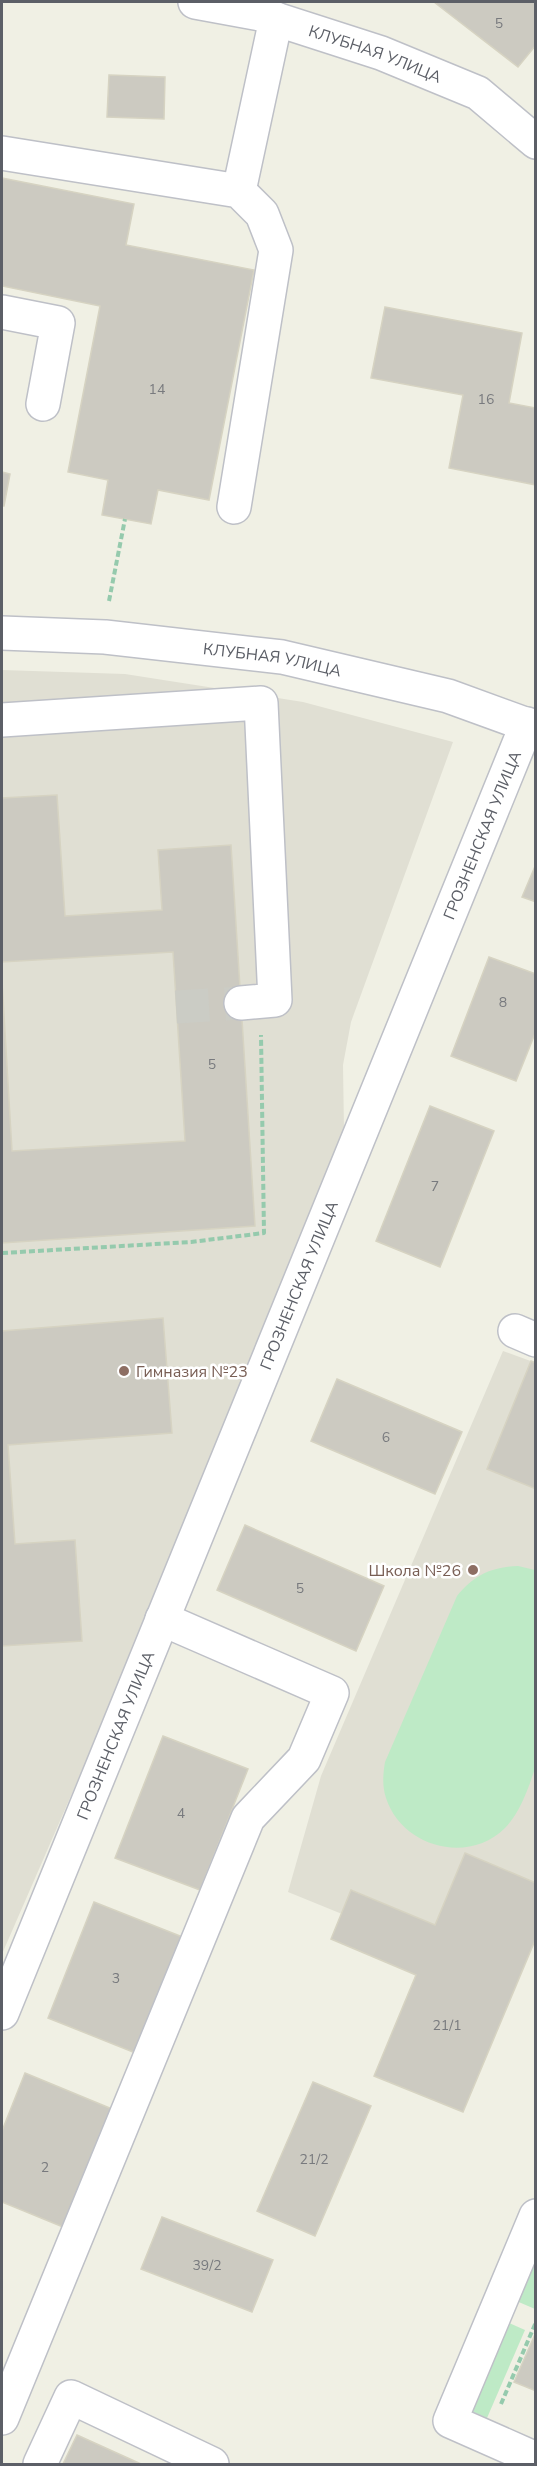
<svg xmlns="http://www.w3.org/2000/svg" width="537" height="2466" viewBox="0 0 537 2466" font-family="'Nunito Sans',sans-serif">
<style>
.education{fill:#e0dfd3}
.green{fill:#beeac6}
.building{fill:#cccac1;stroke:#d6d3c2;stroke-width:1.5}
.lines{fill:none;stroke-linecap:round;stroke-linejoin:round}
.minor-tunnel{stroke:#cbccc5;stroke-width:33;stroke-dasharray:33 16;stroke-linecap:butt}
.minor-casing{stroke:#bec0c7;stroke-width:36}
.path{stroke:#95caad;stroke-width:4;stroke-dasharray:6 3;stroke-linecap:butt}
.minor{stroke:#fff;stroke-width:33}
.education-dot{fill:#8d6e63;stroke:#fff;stroke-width:2}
.labels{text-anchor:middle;stroke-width:5;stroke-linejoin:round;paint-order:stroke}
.number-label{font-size:14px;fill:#787a7e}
.street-label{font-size:16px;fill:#5c5f67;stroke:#fff}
.education-label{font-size:16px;fill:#785e54;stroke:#fff;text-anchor:start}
</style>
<rect width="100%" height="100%" fill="#f0f0e4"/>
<!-- education -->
<g class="education">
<path d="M2,670L125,674L303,702L453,742L351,1022L343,1065L344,1131L151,1612L2,1954Z"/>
<path d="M503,1351L536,1363L535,1883L465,1854L435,1925L352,1890L342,1914L288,1892L321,1776Z"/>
</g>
<!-- green -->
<g class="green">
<path d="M518,1566L535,1570C536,1619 536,1668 536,1717C536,1733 537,1756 534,1771C528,1790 519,1814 505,1828C468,1865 402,1847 386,1798C382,1786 383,1774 385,1762L457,1596C474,1575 492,1567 518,1566Z"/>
<path d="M535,2252V2309L514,2300Z"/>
<path d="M507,2322L525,2330L487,2418L469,2410Z"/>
</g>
<!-- building -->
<g class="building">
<path d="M434,2H536V45L518,67Z"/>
<path d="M109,75L165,77L164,119L107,117Z"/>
<path d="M2,178L134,204L126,245L254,270L209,500L158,490L151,524L102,515L108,480L68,472L100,306L2,286Z"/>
<path d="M385,307L522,333L509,403L536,408V485L449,468L463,395L371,378Z"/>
<path d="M2,472L10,474L4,506H2Z"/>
<path d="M57,795L65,916L162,910L158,850L231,845L255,1226L2,1243V981L12,1151L185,1141L173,952L2,962V798Z"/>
<path d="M536,864V902L522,897Z"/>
<path d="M489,957L536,974V1031L516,1081L451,1056Z"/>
<path d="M430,1106L494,1131L440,1267L376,1241Z"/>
<path d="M163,1318L172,1433L8,1445L15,1544L75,1540L82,1641L2,1646V1331Z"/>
<path d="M531,1361L536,1363V1489L487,1469Z"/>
<path d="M337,1379L462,1432L435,1494L311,1441Z"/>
<path d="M245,1525L384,1586L356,1651L217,1590Z"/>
<path d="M163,1736L248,1769L200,1890L115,1858Z"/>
<path d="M465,1853L536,1883V1938L463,2112L374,2076L416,1975L331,1939L351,1890L435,1925Z"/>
<path d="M94,1902L185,1938L138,2054L48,2018Z"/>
<path d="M25,2073L112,2109L63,2227L2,2202V2131Z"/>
<path d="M313,2082L371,2106L315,2236L257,2211Z"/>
<path d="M162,2217L273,2260L252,2312L141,2269Z"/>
<path d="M536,2332V2391L514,2382Z"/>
<path d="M77,2435L141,2464H63Z"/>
</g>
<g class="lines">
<!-- minor-tunnel -->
<path class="minor-tunnel" d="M176,1007L241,1003"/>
<!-- minor casing -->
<g class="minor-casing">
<g id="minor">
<path id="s1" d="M195,2L260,14L381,53L478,93L536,142"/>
<path d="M2,153L239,191L262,214L276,250L234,507"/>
<path d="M239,191L276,19"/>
<path d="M2,312L58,323L43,404"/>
<path id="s2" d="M2,633L105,637L282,657L448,696L536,728"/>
<path d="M2,720L261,703L275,1000L241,1003"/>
<path d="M515,1331L536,1340"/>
<path id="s3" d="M2,2013L527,724"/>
<path d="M536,2216L450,2421L536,2459"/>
<path d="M2,2418L248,1818L304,1759L332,1693L162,1619"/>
<path d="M40,2464L71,2397L212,2464"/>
</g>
</g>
<!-- path -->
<g class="path">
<path d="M109,601L125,519"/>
<path d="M2,1253L191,1242L264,1233L261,1035"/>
<path d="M501,2404L536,2322"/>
</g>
<!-- minor -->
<use href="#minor" class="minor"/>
</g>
<!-- markers -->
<g class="education-dot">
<circle cx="124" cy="1371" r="6"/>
<circle cx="473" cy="1570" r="6"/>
</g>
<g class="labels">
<!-- number labels -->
<g class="number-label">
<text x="499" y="28">5</text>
<text x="157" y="394">14</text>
<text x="486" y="404">16</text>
<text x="503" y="1007">8</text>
<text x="212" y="1069">5</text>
<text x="435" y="1191">7</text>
<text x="386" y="1442">6</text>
<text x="300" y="1593">5</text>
<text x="181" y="1818">4</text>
<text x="116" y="1983">3</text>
<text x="447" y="2030">21/1</text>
<text x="314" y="2164">21/2</text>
<text x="45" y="2172">2</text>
<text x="207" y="2270">39/2</text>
</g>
<!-- street labels -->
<g class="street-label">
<text dy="6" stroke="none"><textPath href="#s1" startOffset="188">КЛУБНАЯ УЛИЦА</textPath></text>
<text dy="6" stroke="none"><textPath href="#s2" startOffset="272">КЛУБНАЯ УЛИЦА</textPath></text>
<text dy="6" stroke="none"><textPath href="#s3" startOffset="1272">ГРОЗНЕНСКАЯ УЛИЦА</textPath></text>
<text dy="6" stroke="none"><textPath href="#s3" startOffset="786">ГРОЗНЕНСКАЯ УЛИЦА</textPath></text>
<text dy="6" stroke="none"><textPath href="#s3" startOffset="300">ГРОЗНЕНСКАЯ УЛИЦА</textPath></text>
</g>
<!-- education labels -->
<g class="education-label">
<text x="136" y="1377">Гимназия №23</text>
<text x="461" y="1576" text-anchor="end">Школа №26</text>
</g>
</g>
<!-- border -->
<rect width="537" height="2466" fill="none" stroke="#5c5f67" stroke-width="6"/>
</svg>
